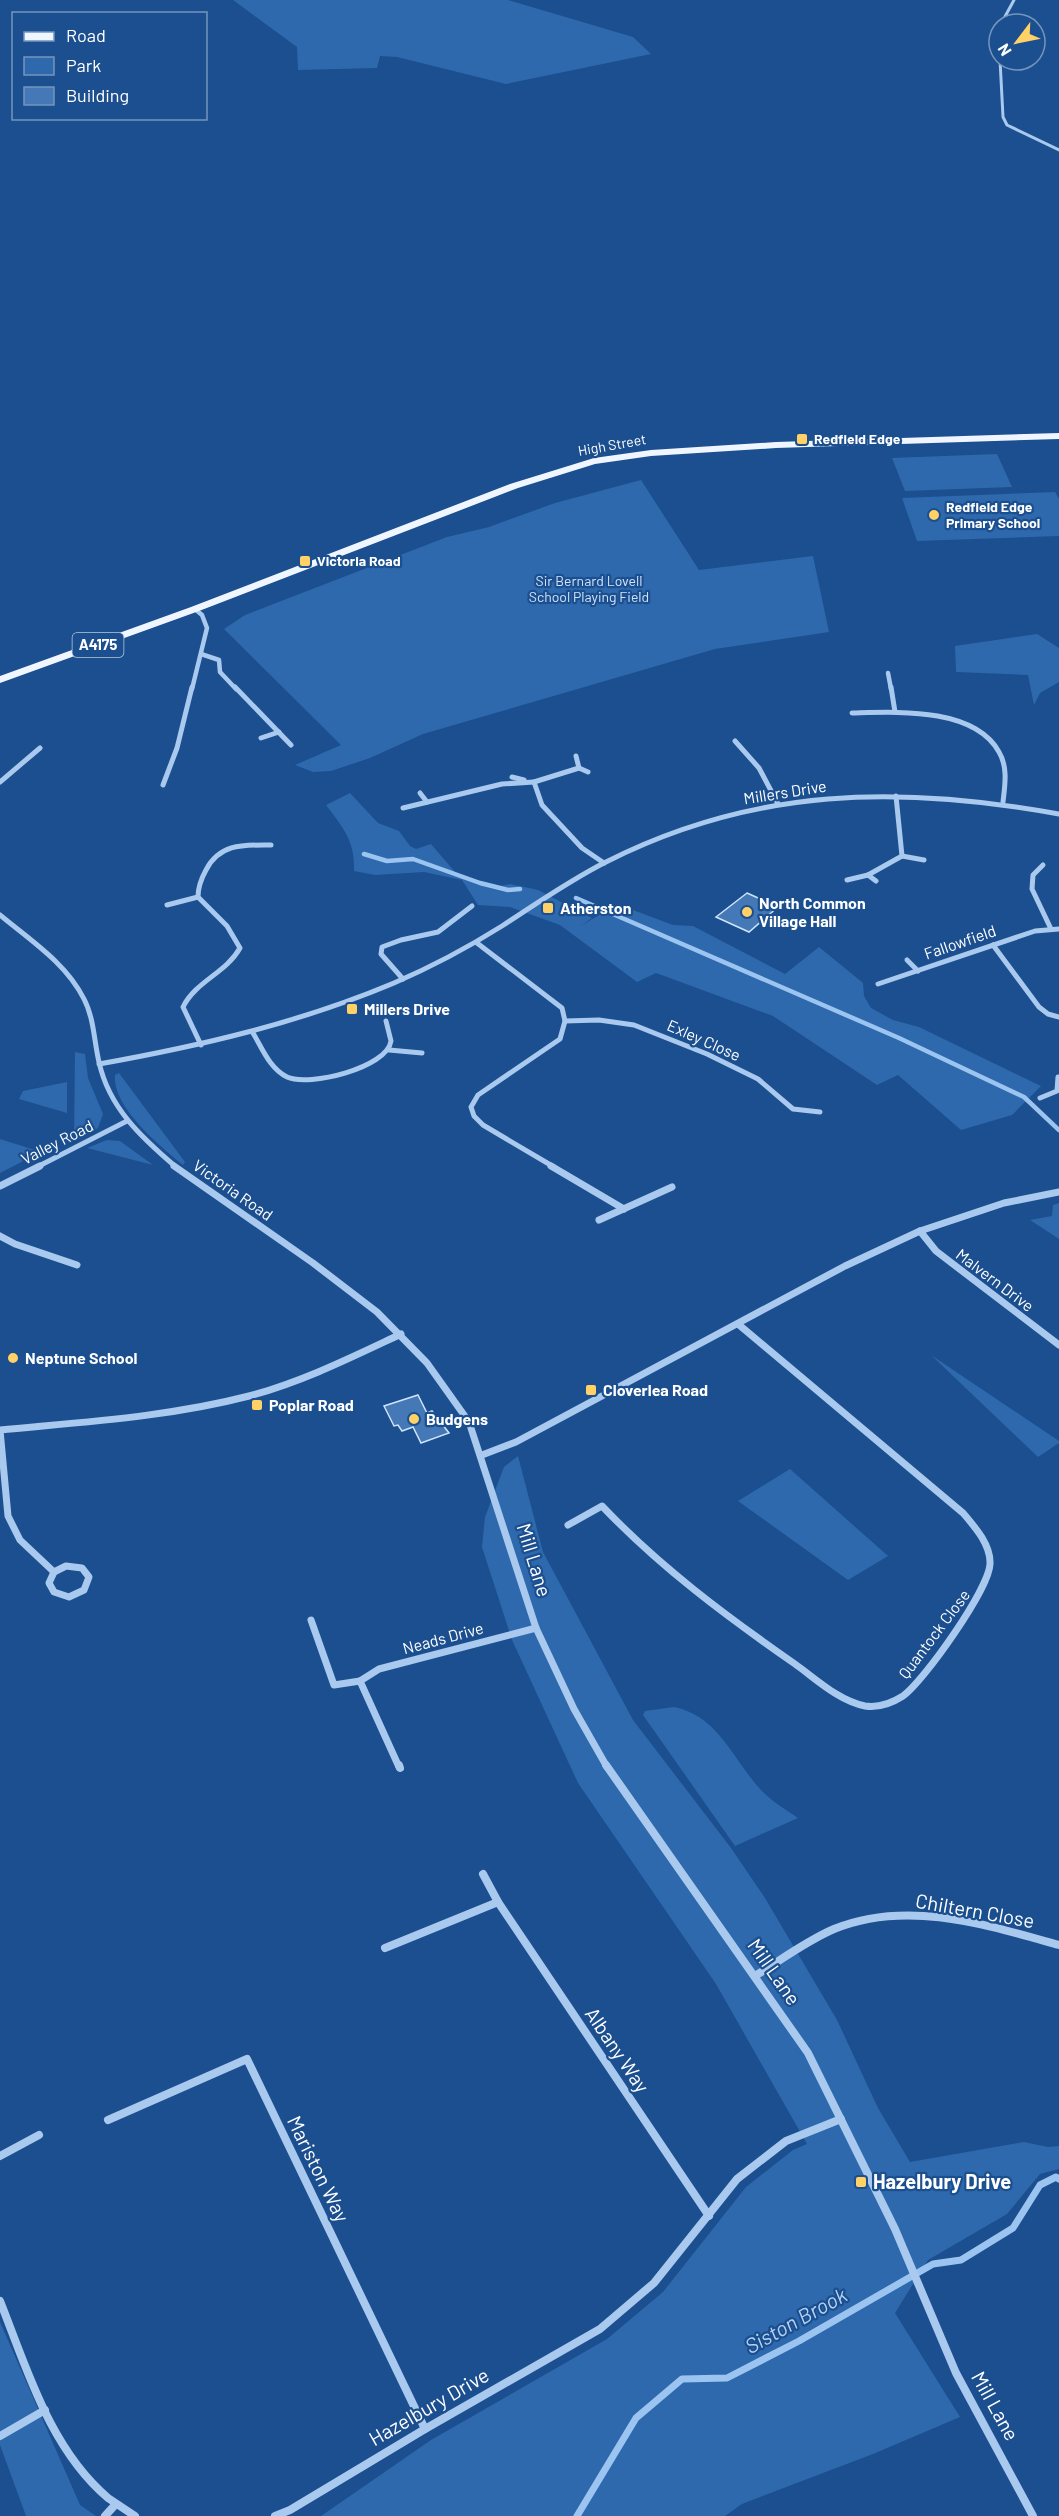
<svg xmlns="http://www.w3.org/2000/svg" width="1059" height="2516" viewBox="0 0 1059 2516" font-family="Barlow,sans-serif">
<style>
.green{fill:#2e69ad}
.lines{fill:none;stroke-linecap:round;stroke-linejoin:round}
.stream-far1{stroke:#9cc4f0;stroke-width:4.5}
.stream{stroke:#9cc4f0;stroke-width:7}
.building{fill:#4478b7;stroke:#cfe3fa;stroke-width:1.5}
.street-far4{stroke:#a9c9ee;stroke-width:3}
.street-far3{stroke:#a9c9ee;stroke-width:4.5}
.street-far2{stroke:#a9c9ee;stroke-width:5}
.street-far1{stroke:#a9c9ee;stroke-width:7}
.street{stroke:#a9c9ee;stroke-width:8}
.primary{fill:#f0f6ff;fill-rule:evenodd}
.poi-dot{fill:#ffd166;stroke:#1b4f8f;stroke-width:2}
.labels{text-anchor:middle;stroke-width:4.5;stroke-linejoin:round;paint-order:stroke}
.far-poi-label{font-size:14px;font-weight:bold;fill:#fff;stroke:#1b4f8f;text-anchor:start}
.far-street-label{font-size:14px;fill:#fff;stroke:#1b4f8f}
.far-park-label{font-size:14px;fill:#cfe3fa;stroke:#1b4f8f}
.shield{fill:#1b4f8f;stroke:#bbcadd;stroke-width:1.5}
.shield-label{font-size:15px;font-weight:bold;fill:#fff}
.street-label{font-size:16px;fill:#fff;stroke:#1b4f8f}
.poi-label{font-size:16px;font-weight:bold;fill:#fff;stroke:#1b4f8f;text-anchor:start}
.near-street-label{font-size:20px;fill:#fff;stroke:#1b4f8f}
.near-poi-label{font-size:20px;font-weight:bold;fill:#fff;stroke:#1b4f8f;text-anchor:start}
.near-water-label{font-size:21px;font-style:italic;fill:#b5d3f5;stroke:#1b4f8f}
</style>
<rect width="100%" height="100%" fill="#1b4f8f"/>
<!-- green -->
<g class="green">
<path d="M233,0H508L633,37L651,54L506,84L397,57L380,56L377,68L298,70L297,47Z"/>
<path d="M997,454L1012,487L905,491L892,458Z"/>
<path d="M641,480L699,570L813,556L829,632L715,649L423,734L370,758L331,771L313,772L295,765L341,745L224,629L245,615L447,537L489,527L555,503Z"/>
<path d="M1055,492L1059,499V536L917,541L902,498Z"/>
<path d="M1037,634L1059,648V682L1040,693L1034,705L1028,675L956,672L955,646Z"/>
<path d="M350,793L378,823L399,831L410,846L416,849L431,844L455,872L464,877L501,886L510,884L538,890L592,918L581,926L617,904L673,925L693,926L785,974L819,947L863,983L864,996L871,1008L893,1020L919,1027L1041,1086L1012,1115L961,1130L898,1075L877,1085L773,1016L656,973L637,982L560,925L510,907L478,905L462,880L424,872L375,875L354,871C355,840 343,828 326,805Z"/>
<path d="M75,1052L85,1054L88,1078L103,1114L98,1128L74,1142Z"/>
<path d="M119,1073L185,1162L183,1165C161,1147 112,1107 115,1075Z"/>
<path d="M67,1082V1113L19,1099L23,1091Z"/>
<path d="M0,1139L41,1152L0,1173Z"/>
<path d="M107,1140L120,1141L153,1165L87,1148Z"/>
<path d="M1059,1203V1239L1030,1220L1052,1216L1053,1205Z"/>
<path d="M931,1355L1059,1441V1443L1038,1457Z"/>
<path d="M518,1456L543,1552L633,1720L731,1848L765,1898L837,2020L878,2108L910,2162L1024,2142L1048,2147L1059,2146V2169L1040,2174L1007,2214L928,2260L895,2313L960,2417L873,2454L742,2504L725,2516H321L431,2440L607,2339L663,2292L746,2187L793,2150L807,2144L716,1984L578,1783L512,1640L482,1547L485,1517L504,1467Z"/>
<path d="M790,1469L888,1556L848,1580L738,1501Z"/>
<path d="M674,1707C720,1716 734,1763 764,1793C774,1803 787,1810 798,1818L735,1846L643,1715L645,1711Z"/>
<path d="M0,2322L80,2505L96,2516H26L0,2445Z"/>
</g>
<g class="lines">
<!-- stream-far1 -->
<g class="stream-far1">
<path d="M364,854L387,861L413,859L480,883L508,890L520,889"/>
<path d="M576,898L899,1038L1024,1097L1059,1130"/>
</g>
<!-- stream -->
<path class="stream" d="M577,2516L636,2418L682,2379L727,2378L799,2341L933,2264L961,2260L1013,2228L1040,2185L1056,2177L1059,2179"/>
</g>
<!-- building -->
<g class="building">
<path d="M747,893L778,907L749,932L716,917Z"/>
<path d="M418,1395L427,1413L432,1411L449,1433L421,1443L413,1427L402,1431L398,1425L394,1426L384,1406Z"/>
</g>
<g class="lines">
<!-- street-far4 -->
<g class="street-far4">
<path d="M1001,24L1014,0"/>
<path d="M1000,60L1003,117L1007,125L1059,150"/>
</g>
<!-- street-far3 -->
<g class="street-far3">
<path d="M201,654L219,660L220,672L236,689"/>
<path d="M888,673L891,689"/>
<path d="M192,689L207,628L202,615L195,609"/>
</g>
<!-- street-far2 -->
<g class="street-far2">
<path d="M235,687L291,745"/>
<path d="M891,687L895,712"/>
<path d="M852,713C896,712 974,707 999,752C1008,767 1005,785 1003,802"/>
<path d="M261,738L279,732"/>
<path d="M735,741L759,768L778,804"/>
<path d="M576,756L579,768L534,782L542,805L582,848L604,863"/>
<path d="M579,768L588,772"/>
<path d="M512,777L524,780"/>
<path d="M0,782L40,748"/>
<path d="M163,785L177,748L192,687"/>
<path d="M420,793L427,802"/>
<path d="M403,808L502,784L534,782"/>
<path d="M902,856L924,860"/>
<path d="M1043,865L1033,875L1032,889L1051,929"/>
<path d="M868,875L876,881"/>
<path d="M847,880L868,875L902,856L896,796"/>
<path d="M167,905L198,897"/>
<path d="M0,915C30,940 66,963 84,999C94,1018 94,1041 99,1062C109,1108 142,1138 176,1167"/>
<path d="M477,943L562,1008L565,1021L560,1039L478,1095L471,1107L474,1116L483,1125L554,1167"/>
<path d="M993,945L1039,1007L1048,1014L1059,1017"/>
<path d="M907,960L918,971"/>
<path d="M403,979L381,954L382,947L401,940L438,932L472,906"/>
<path d="M878,984L1035,931L1059,929"/>
<path d="M565,1021L599,1020L634,1025L707,1054L758,1079L793,1109L820,1112"/>
<path d="M253,1033C262,1048 270,1069 287,1077C309,1087 387,1068 391,1041L386,1021"/>
<path d="M201,1045L183,1007C196,981 226,973 240,948L227,926L198,897C198,887 201,879 206,870C220,843 244,845 271,845"/>
<path d="M389,1050L422,1053"/>
<path d="M99,1064C200,1046 299,1023 394,983C431,967 467,948 502,926C536,904 570,880 606,862C754,787 899,785 1059,814"/>
<path d="M1040,1098L1057,1091L1058,1077"/>
<path d="M37,1167L127,1121"/>
</g>
<!-- street-far1 -->
<g class="street-far1">
<path d="M174,1166L313,1263L377,1312L427,1363L469,1422L536,1628L574,1709L607,1767"/>
<path d="M551,1166L624,1209"/>
<path d="M0,1186L40,1166"/>
<path d="M599,1220L672,1187"/>
<path d="M920,1231L936,1251L1059,1345"/>
<path d="M0,1236L15,1244L77,1265"/>
<path d="M482,1455L516,1442L845,1266L920,1231L1004,1203L1059,1192"/>
<path d="M568,1525L602,1506C660,1567 726,1616 795,1664C816,1679 839,1701 865,1706C878,1708 892,1703 903,1696C924,1681 989,1589 990,1564C991,1545 975,1527 963,1513L738,1324"/>
<path d="M66,1566L82,1568L89,1577L84,1590L69,1597L54,1592L49,1583L54,1572Z"/>
<path d="M54,1572L20,1540L8,1516L0,1430C83,1422 168,1417 249,1396C302,1382 352,1357 401,1334"/>
<path d="M311,1620L334,1685L360,1681"/>
<path d="M399,1767L360,1681L379,1669L536,1628"/>
</g>
<!-- street -->
<g class="street">
<path d="M399,1765L400,1768"/>
<path d="M606,1765L808,2053L895,2229L956,2373L1033,2516"/>
<path d="M483,1874L498,1902L709,2216"/>
<path d="M385,1948L498,1902"/>
<path d="M755,1976C781,1960 806,1941 834,1929C907,1899 987,1925 1059,1945"/>
<path d="M108,2120L247,2059L425,2429"/>
<path d="M0,2156L39,2135"/>
<path d="M0,2301C27,2369 50,2449 108,2498C117,2504 126,2510 135,2516"/>
<path d="M0,2436L45,2410"/>
<path d="M105,2516L115,2505"/>
<path d="M275,2516L290,2510L425,2429L600,2329L654,2283L737,2179L786,2141L841,2119"/>
</g>
<!-- primary -->
<path class="primary" d="M1059,433V439L776,448L651,456L595,464L518,488L199,611L0,683V676L191,607L510,484L594,458L651,450L776,442Z"/>
</g>
<!-- markers -->
<g class="poi-dot">
<rect x="796" y="433" width="12" height="12" rx="3"/>
<circle cx="934" cy="515" r="6"/>
<rect x="299" y="555" width="12" height="12" rx="3"/>
<rect x="542" y="902" width="12" height="12" rx="3"/>
<circle cx="747" cy="912" r="6"/>
<rect x="346" y="1003" width="12" height="12" rx="3"/>
<circle cx="13" cy="1358" r="6"/>
<rect x="585" y="1384" width="12" height="12" rx="3"/>
<rect x="251" y="1399" width="12" height="12" rx="3"/>
<circle cx="414" cy="1419" r="6"/>
<rect x="855" y="2176" width="12" height="12" rx="3"/>
</g>
<g class="labels">
<!-- far-poi labels -->
<g class="far-poi-label">
<text x="814" y="444">Redfield Edge</text>
<text x="946" y="512">Redfield Edge<tspan x="946" dy="16">Primary School</tspan></text>
<text x="317" y="566">Victoria Road</text>
</g>
<!-- far-street labels -->
<g class="far-street-label">
<text transform="translate(612 445) rotate(-10)" y="5">High Street</text>
</g>
<!-- far-park labels -->
<g class="far-park-label">
<text x="589" y="586">Sir Bernard Lovell<tspan x="589" dy="16">School Playing Field</tspan></text>
</g>
<!-- shield labels -->
<rect class="shield" x="72.5" y="633" width="51" height="24" rx="4.5"/>
<g class="shield-label">
<text x="98" y="650">A4175</text>
</g>
<!-- street labels -->
<g class="street-label">
<text transform="translate(785 792) rotate(-9)" y="6">Millers Drive</text>
<text transform="translate(960 942) rotate(-19)" y="6">Fallowfield</text>
<text transform="translate(704 1040) rotate(24)" y="6">Exley Close</text>
<text transform="translate(57 1142) rotate(-27)" y="6">Valley Road</text>
<text transform="translate(233 1190) rotate(35)" y="6">Victoria Road</text>
<text transform="translate(995 1280) rotate(37)" y="6">Malvern Drive</text>
<text transform="translate(934 1634) rotate(-53)" y="6">Quantock Close</text>
<text transform="translate(443 1638) rotate(-15)" y="6">Neads Drive</text>
</g>
<!-- poi labels -->
<g class="poi-label">
<text x="759" y="909">North Common<tspan x="759" dy="18">Village Hall</tspan></text>
<text x="560" y="914">Atherston</text>
<text x="364" y="1015">Millers Drive</text>
<text x="25" y="1364">Neptune School</text>
<text x="603" y="1396">Cloverlea Road</text>
<text x="269" y="1411">Poplar Road</text>
<text x="426" y="1425">Budgens</text>
</g>
<!-- near-street labels -->
<g class="near-street-label">
<text transform="translate(534 1560) rotate(73)" y="7">Mill Lane</text>
<text transform="translate(975 1911) rotate(10)" y="7">Chiltern Close</text>
<text transform="translate(774 1972) rotate(55)" y="7">Mill Lane</text>
<text transform="translate(617 2050) rotate(56)" y="7">Albany Way</text>
<text transform="translate(318 2169) rotate(64)" y="7">Mariston Way</text>
<text transform="translate(995 2406) rotate(61)" y="7">Mill Lane</text>
<text transform="translate(429 2407) rotate(-30)" y="7">Hazelbury Drive</text>
</g>
<!-- near-poi labels -->
<g class="near-poi-label">
<text x="873" y="2189">Hazelbury Drive</text>
</g>
<!-- near-water labels -->
<g class="near-water-label">
<text transform="translate(796 2321) rotate(-29)" y="7">Siston Brook</text>
</g>
</g>
<!-- legend -->
<rect x="12" y="12" width="195" height="108" fill="#1b4f8f" stroke="#7695bc" stroke-width="1.5"/>
<rect x="24" y="32" width="30" height="9" fill="#f0f6ff" stroke="#7695bc" stroke-width="1.5"/>
<text x="66" y="42" font-size="18" fill="#ffffff">Road</text>
<rect x="24" y="57" width="30" height="18" fill="#2e69ad" stroke="#7695bc" stroke-width="1.5"/>
<text x="66" y="72" font-size="18" fill="#ffffff">Park</text>
<rect x="24" y="87" width="30" height="18" fill="#4478b7" stroke="#7695bc" stroke-width="1.5"/>
<text x="66" y="102" font-size="18" fill="#ffffff">Building</text>
<!-- north arrow -->
<g transform="translate(1017 42) rotate(238)"><circle r="28" fill="#1b4f8f" stroke="#7695bc" stroke-width="1.5"/>
<path d="M0-4.5L10 22L0 15L-10 22Z" fill="#ffd166"/>
<text y="-9" font-size="16" font-weight="bold" text-anchor="middle" fill="#ffffff">N</text>
</g>
</svg>
